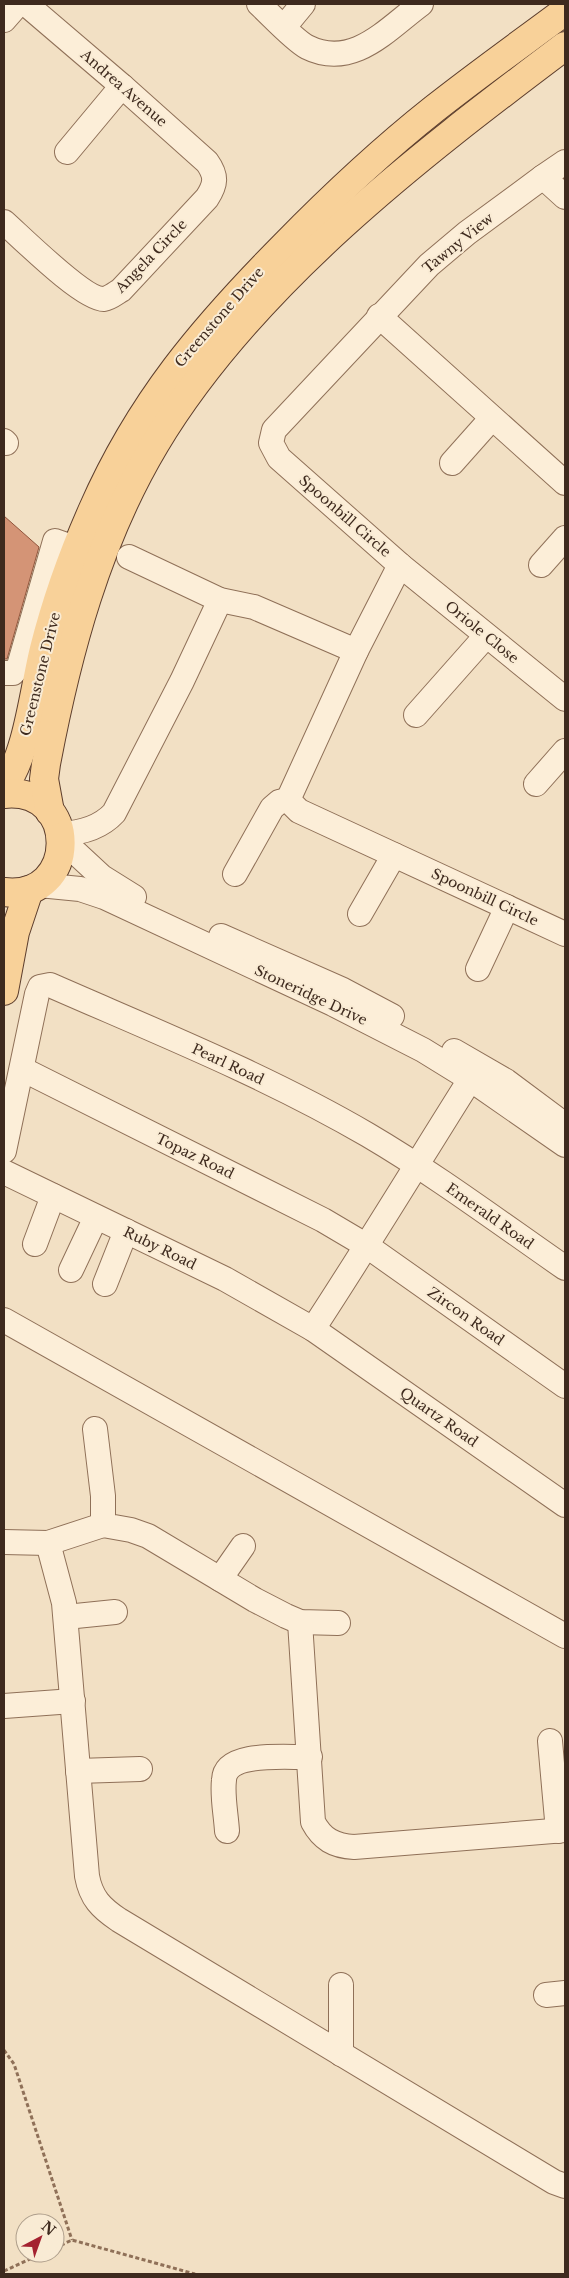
<svg xmlns="http://www.w3.org/2000/svg" width="569" height="2278" viewBox="0 0 569 2278" font-family="'Libre Baskerville',serif">
<style>
.building{fill:#d49476;stroke:#91553c}
.lines{fill:none;stroke-linecap:round;stroke-linejoin:round}
.minor-casing{stroke:#8f7058;stroke-width:26}
.major-casing{stroke:#5d3e2d;stroke-width:30}
.path{stroke:#8f7058;stroke-width:3;stroke-dasharray:4 2.5;stroke-linecap:butt}
.minor{stroke:#fceed8;stroke-width:24}
.major{stroke:#f8d199;stroke-width:28}
.labels{text-anchor:middle;stroke-width:4;stroke-linejoin:round;paint-order:stroke}
.street-label{font-size:14px;fill:#3e2a1e;stroke:#f9ebd4}
</style>
<rect width="100%" height="100%" fill="#f2e0c4"/>
<!-- building -->
<path class="building" d="M4,516L39,547L7,659H4Z"/>
<g class="lines">
<!-- minor casing -->
<g class="minor-casing">
<g id="minor">
<path d="M259,4C271,15 294,40 307,47C353,70 387,29 421,4"/>
<path d="M4,20L18,4"/>
<path d="M284,27L303,4"/>
<path d="M67,152L122,86"/>
<path d="M565,162L543,177L565,197"/>
<path d="M543,177L467,233L429,265L274,430L271,443L279,458L400,565L565,699"/>
<path d="M4,222C21,237 84,300 104,299C110,298 116,293 121,290L207,198C216,184 217,176 207,162L122,86L26,4"/>
<path d="M379,316L565,483"/>
<path d="M4,441L6,443"/>
<path d="M452,463L492,418"/>
<path d="M129,557L220,600L254,607L356,651"/>
<path d="M400,565L356,651L288,800L299,811L312,817L565,934"/>
<path d="M541,565L565,538"/>
<path d="M4,673H13L19,666L55,541L75,548"/>
<path d="M416,715L486,636"/>
<path d="M536,784L565,751"/>
<path d="M61,834C81,833 100,828 114,813L182,681L220,600"/>
<path d="M61,839L102,877L134,897"/>
<path d="M235,874L272,808L279,802L288,800"/>
<path d="M39,885L80,889L104,897L333,1004L423,1050L470,1079L565,1145"/>
<path d="M360,914L394,855"/>
<path d="M221,936L343,990L392,1016"/>
<path d="M478,969L507,907"/>
<path d="M454,1051L506,1081L565,1125"/>
<path d="M22,1069L323,1220L367,1246L565,1386"/>
<path d="M4,1151L37,994L40,987L50,985C157,1032 267,1076 368,1135C436,1175 500,1223 565,1268"/>
<path d="M4,1172L225,1279L313,1329L565,1505"/>
<path d="M35,1244L53,1196"/>
<path d="M71,1270L96,1217"/>
<path d="M105,1284L126,1231"/>
<path d="M4,1320L565,1636"/>
<path d="M313,1329C370,1242 423,1154 478,1067"/>
<path d="M95,1429L103,1496V1525L131,1530L148,1536L255,1600L286,1616L300,1622L338,1623"/>
<path d="M4,1542L48,1543L103,1525"/>
<path d="M48,1543L64,1603L87,1876C91,1898 101,1908 119,1920L554,2182L565,2186"/>
<path d="M220,1579L243,1546"/>
<path d="M66,1617L115,1612"/>
<path d="M300,1622L313,1822C322,1839 334,1846 354,1847L565,1830"/>
<path d="M4,1706L73,1701"/>
<path d="M550,1741L558,1831"/>
<path d="M78,1771L140,1769"/>
<path d="M227,1831C226,1814 222,1796 224,1780C225,1750 288,1758 310,1757"/>
<path d="M341,1985V2054"/>
<path d="M546,1995L565,1993"/>
</g>
</g>
<!-- major casing -->
<g class="major-casing">
<g id="major">
<path d="M4,786C28,754 34,689 44,649C56,601 73,554 93,509C140,402 203,328 284,246C331,198 381,151 434,109C477,75 522,43 565,11"/>
<path d="M4,794C80,786 79,901 4,892"/>
<path d="M50,812L44,779L46,764C67,653 97,541 155,444C251,284 419,156 565,46"/>
<path d="M4,991L15,932L29,890"/>
</g>
</g>
<!-- path -->
<g class="path">
<path d="M4,2050L14,2064L72,2240"/>
<path d="M55,2248L72,2240L195,2274"/>
<path d="M4,2271L43,2253"/>
</g>
<!-- minor -->
<use href="#minor" class="minor"/>
<!-- major -->
<use href="#major" class="major"/>
</g>
<g class="labels">
<!-- street labels -->
<g class="street-label">
<text transform="translate(124 88) rotate(41)" y="5">Andrea Avenue</text>
<text transform="translate(458 243) rotate(-39)" y="5">Tawny View</text>
<text transform="translate(151 256) rotate(-46)" y="5">Angela Circle</text>
<text transform="translate(219 317) rotate(-49)" y="5">Greenstone Drive</text>
<text transform="translate(345 516) rotate(41)" y="5">Spoonbill Circle</text>
<text transform="translate(482 632) rotate(39)" y="5">Oriole Close</text>
<text transform="translate(40 674) rotate(-76)" y="5">Greenstone Drive</text>
<text transform="translate(485 897) rotate(25)" y="5">Spoonbill Circle</text>
<text transform="translate(311 995) rotate(25)" y="5">Stoneridge Drive</text>
<text transform="translate(228 1064) rotate(25)" y="5">Pearl Road</text>
<text transform="translate(195 1156) rotate(26)" y="5">Topaz Road</text>
<text transform="translate(490 1216) rotate(35)" y="5">Emerald Road</text>
<text transform="translate(160 1248) rotate(26)" y="5">Ruby Road</text>
<text transform="translate(466 1316) rotate(35)" y="5">Zircon Road</text>
<text transform="translate(439 1417) rotate(35)" y="5">Quartz Road</text>
</g>
</g>
<!-- border -->
<rect width="569" height="2278" fill="none" stroke="#3e2a1e" stroke-width="10"/>
<!-- north arrow -->
<g transform="translate(40 2238) rotate(41)"><circle r="24" fill="#f9ebd4" stroke="#ae9e8b"/>
<path d="M0-4L9 19L0 12L-9 19Z" fill="#a42230"/>
<text y="-8" font-size="14" font-weight="bold" text-anchor="middle" fill="#3e2a1e">N</text>
</g>
</svg>
